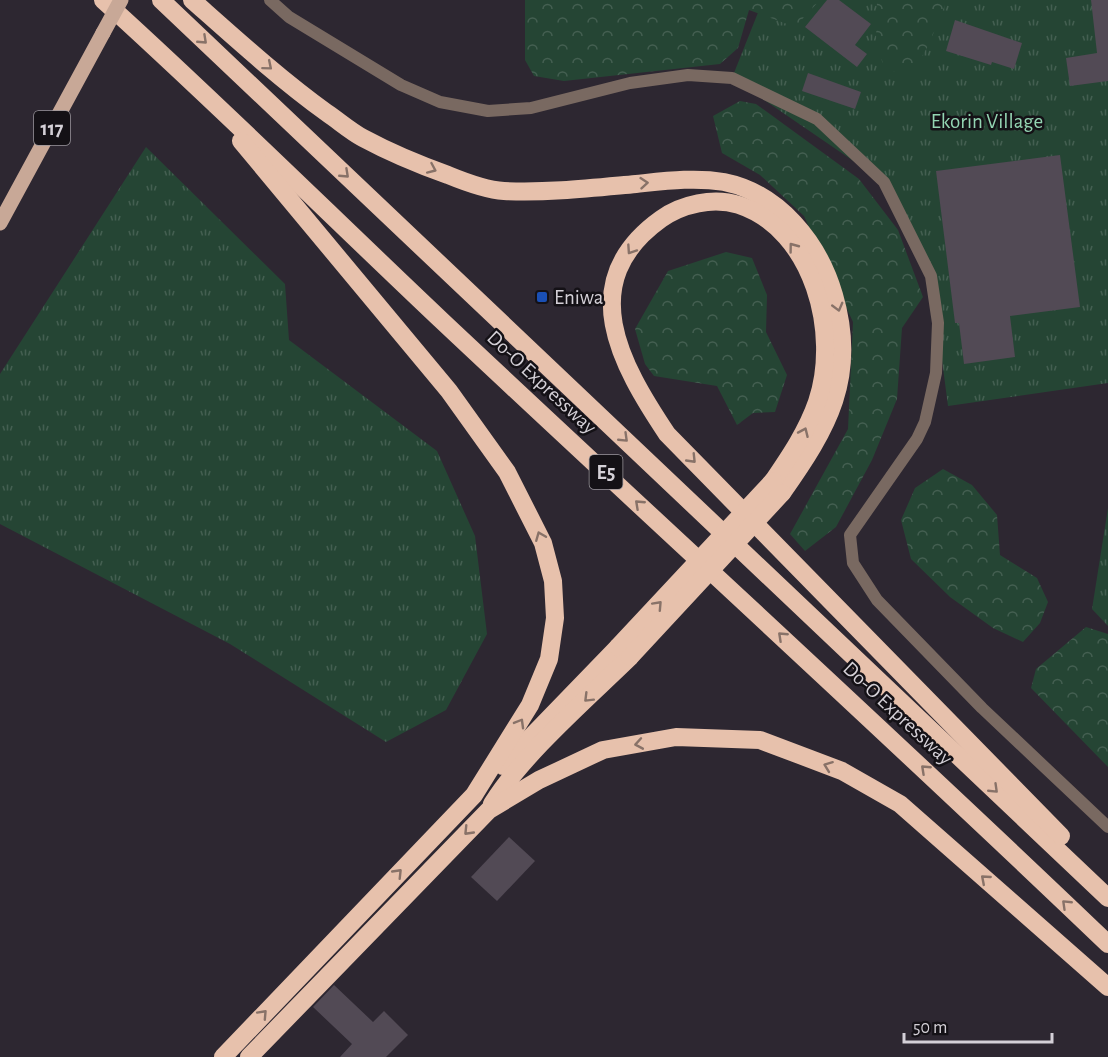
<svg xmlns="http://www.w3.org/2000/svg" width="1108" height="1057" viewBox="0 0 1108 1057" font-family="'Alegreya Sans',sans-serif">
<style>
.grass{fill:url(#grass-tufts)}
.forest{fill:url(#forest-crowns)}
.building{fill:#524a55}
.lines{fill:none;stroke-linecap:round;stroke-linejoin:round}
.minor{stroke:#796961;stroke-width:12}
.primary{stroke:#c8a897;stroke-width:15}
.motorway{stroke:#e7c1ac;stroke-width:18}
.primary-bridge{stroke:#c8a897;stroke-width:15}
.motorway-bridge{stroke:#e7c1ac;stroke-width:18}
.oneway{stroke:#887268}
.transit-dot{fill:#1a4fb4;stroke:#141116;stroke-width:2}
.labels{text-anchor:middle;stroke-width:5;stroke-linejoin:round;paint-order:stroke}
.shield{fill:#141116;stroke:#9a979d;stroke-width:1.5}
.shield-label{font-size:20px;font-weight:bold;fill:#d4d0d7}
.park-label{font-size:21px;fill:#93d4b2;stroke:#141116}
.poi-label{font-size:21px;fill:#d4d0d7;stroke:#141116;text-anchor:start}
.street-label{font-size:21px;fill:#d4d0d7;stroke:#141116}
</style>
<defs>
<pattern id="grass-tufts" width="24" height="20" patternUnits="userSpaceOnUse" patternTransform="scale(1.5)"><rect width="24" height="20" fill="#254534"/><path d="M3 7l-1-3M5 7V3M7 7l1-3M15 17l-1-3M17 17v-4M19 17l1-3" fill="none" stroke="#445f51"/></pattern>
<pattern id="forest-crowns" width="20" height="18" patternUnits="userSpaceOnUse" patternTransform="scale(1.5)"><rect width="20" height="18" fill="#254534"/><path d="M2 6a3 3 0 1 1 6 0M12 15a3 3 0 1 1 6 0" fill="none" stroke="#445f51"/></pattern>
</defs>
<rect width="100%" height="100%" fill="#2d2731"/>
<!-- grass -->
<g class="grass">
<path d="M763,0H1108V383L948,406L931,276L884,182L732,78Z"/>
<path d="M146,147L285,284L289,340L437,451L475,536L487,634L446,710L386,742L230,644L0,524V374Z"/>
<path d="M1108,508V626L1092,609Z"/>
</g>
<!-- forest -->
<g class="forest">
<path d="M525,0H820L795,27L749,10L738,48L720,64L564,81L534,76L525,60Z"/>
<path d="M877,0H947L929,44L912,74L886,70L876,47Z"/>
<path d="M740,101L756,104L859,179L898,230L923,297L902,328L897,399L872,460L836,527L805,551L790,534L848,429L853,322L804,216L760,175L722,153L713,116Z"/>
<path d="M726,252L752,258L767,295L766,332L787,375L775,412L753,413L737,425L717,386L654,376L645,364L635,329L668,271Z"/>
<path d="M943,469L972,485L997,515L1000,555L1037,578L1048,602L1040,623L1023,642L993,628L950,597L911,559L901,520L915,488Z"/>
<path d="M1086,627L1108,634V767L1031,688L1036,669Z"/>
</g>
<!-- building -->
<g class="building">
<path d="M827,0H839L871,24L855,45L867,54L857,67L805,27Z"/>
<path d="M1091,0H1108V81L1070,86L1066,58L1097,53Z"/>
<path d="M955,20L1022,43L1014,69L992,62L991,65L946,51Z"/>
<path d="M808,73L861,92L855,109L802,91Z"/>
<path d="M1060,155L1080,307L1010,316L1015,357L964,364L959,323H955L936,171Z"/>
<path d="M509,837L535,861L497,901L471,877Z"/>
<path d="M334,985L373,1022L384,1011L408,1035L386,1057H340L352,1044L313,1007Z"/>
</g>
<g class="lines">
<!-- minor -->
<path class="minor" d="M270,0L289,17L401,85L440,102L488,111L531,108L630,83L688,75L732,78L817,119L884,182L931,276L938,323L936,373L925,422L917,439L850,535L853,563L877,600L982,708L1108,827"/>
<!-- primary -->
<path class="primary" d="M0,223L103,33"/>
<!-- motorway -->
<g class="motorway">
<path d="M103,0C218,104 328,213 440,319C662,528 888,733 1108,944"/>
<path d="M161,0L1108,898"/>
<path d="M192,0C236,39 280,79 327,113C339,121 350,131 363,138C389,152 420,165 448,175C465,182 487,190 504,191C548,193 592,188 636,184C665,181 695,177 724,182C779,193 819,243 834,295C858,377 828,428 782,493"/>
<path d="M773,481C790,456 807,431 817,402C840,334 814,230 739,205C713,197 682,204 661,219C573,282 621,365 667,434L1061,836"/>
<path d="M503,766L618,647"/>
<path d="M492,804C523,754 587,699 630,657"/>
<path d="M223,1057L474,795L530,705L549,659L555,618L553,581L543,543L507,472L449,391L241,141"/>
<path d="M249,1057L489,810L539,780L603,750L676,737L760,740L842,771L900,804L1108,987"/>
</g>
<!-- primary-bridge -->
<path class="primary-bridge" d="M103,33L121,0"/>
<!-- motorway-bridge -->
<g class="motorway-bridge">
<path d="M618,647L773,481"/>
<path d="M630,657L782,493"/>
</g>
</g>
<!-- one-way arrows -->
<defs><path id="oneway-chevron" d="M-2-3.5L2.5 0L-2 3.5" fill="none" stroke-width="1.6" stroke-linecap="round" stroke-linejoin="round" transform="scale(1.5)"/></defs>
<g class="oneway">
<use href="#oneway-chevron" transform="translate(203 40) rotate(43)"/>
<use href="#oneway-chevron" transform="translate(268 66) rotate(40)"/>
<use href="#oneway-chevron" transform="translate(432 169) rotate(24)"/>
<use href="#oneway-chevron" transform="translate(345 174) rotate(43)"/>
<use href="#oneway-chevron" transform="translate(644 183) rotate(-5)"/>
<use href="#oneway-chevron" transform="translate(793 247) rotate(-127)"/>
<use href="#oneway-chevron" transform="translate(631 250) rotate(124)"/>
<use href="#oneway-chevron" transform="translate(838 307) rotate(75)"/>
<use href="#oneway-chevron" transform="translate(804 432) rotate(-66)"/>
<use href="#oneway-chevron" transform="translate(624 438) rotate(44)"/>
<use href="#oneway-chevron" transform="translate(692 459) rotate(46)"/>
<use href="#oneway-chevron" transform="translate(639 504) rotate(-137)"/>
<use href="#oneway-chevron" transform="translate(540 536) rotate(-112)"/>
<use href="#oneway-chevron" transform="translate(658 605) rotate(-47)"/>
<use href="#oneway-chevron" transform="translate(782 636) rotate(-137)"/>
<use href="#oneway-chevron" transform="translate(588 698) rotate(135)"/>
<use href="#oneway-chevron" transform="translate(520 723) rotate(-60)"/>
<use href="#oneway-chevron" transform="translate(639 744) rotate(170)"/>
<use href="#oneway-chevron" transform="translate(828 766) rotate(-159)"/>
<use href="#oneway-chevron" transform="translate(925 769) rotate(-137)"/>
<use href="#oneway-chevron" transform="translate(994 789) rotate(44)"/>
<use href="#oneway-chevron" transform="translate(468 831) rotate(134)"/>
<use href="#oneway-chevron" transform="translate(398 873) rotate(-46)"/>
<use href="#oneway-chevron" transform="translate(985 879) rotate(-139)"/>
<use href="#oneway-chevron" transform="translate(1066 904) rotate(-136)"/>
<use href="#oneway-chevron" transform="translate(263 1014) rotate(-47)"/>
</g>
<!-- markers -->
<rect class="transit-dot" x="536" y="291" width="12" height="12" rx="3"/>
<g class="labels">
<!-- shield labels -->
<g class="shield">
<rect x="34" y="111" width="36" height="34" rx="4.5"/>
<rect x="589.5" y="455" width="33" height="34" rx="4.5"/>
</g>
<g class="shield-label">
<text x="52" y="135">117</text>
<text x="606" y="479">E5</text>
</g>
<!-- park labels -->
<g class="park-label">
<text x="987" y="128">Ekorin Village</text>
</g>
<!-- poi labels -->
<g class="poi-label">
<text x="554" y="304">Eniwa</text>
</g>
<!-- street labels -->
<g class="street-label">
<text transform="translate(542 382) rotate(43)" y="7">Do-O Expressway</text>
<text transform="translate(898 713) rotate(43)" y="7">Do-O Expressway</text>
</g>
</g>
<!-- scale -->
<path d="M904 1033v9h148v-9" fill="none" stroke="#d4d0d7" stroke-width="3"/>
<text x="913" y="1033" font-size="18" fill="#d4d0d7" stroke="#141116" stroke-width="4.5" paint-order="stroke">50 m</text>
</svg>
